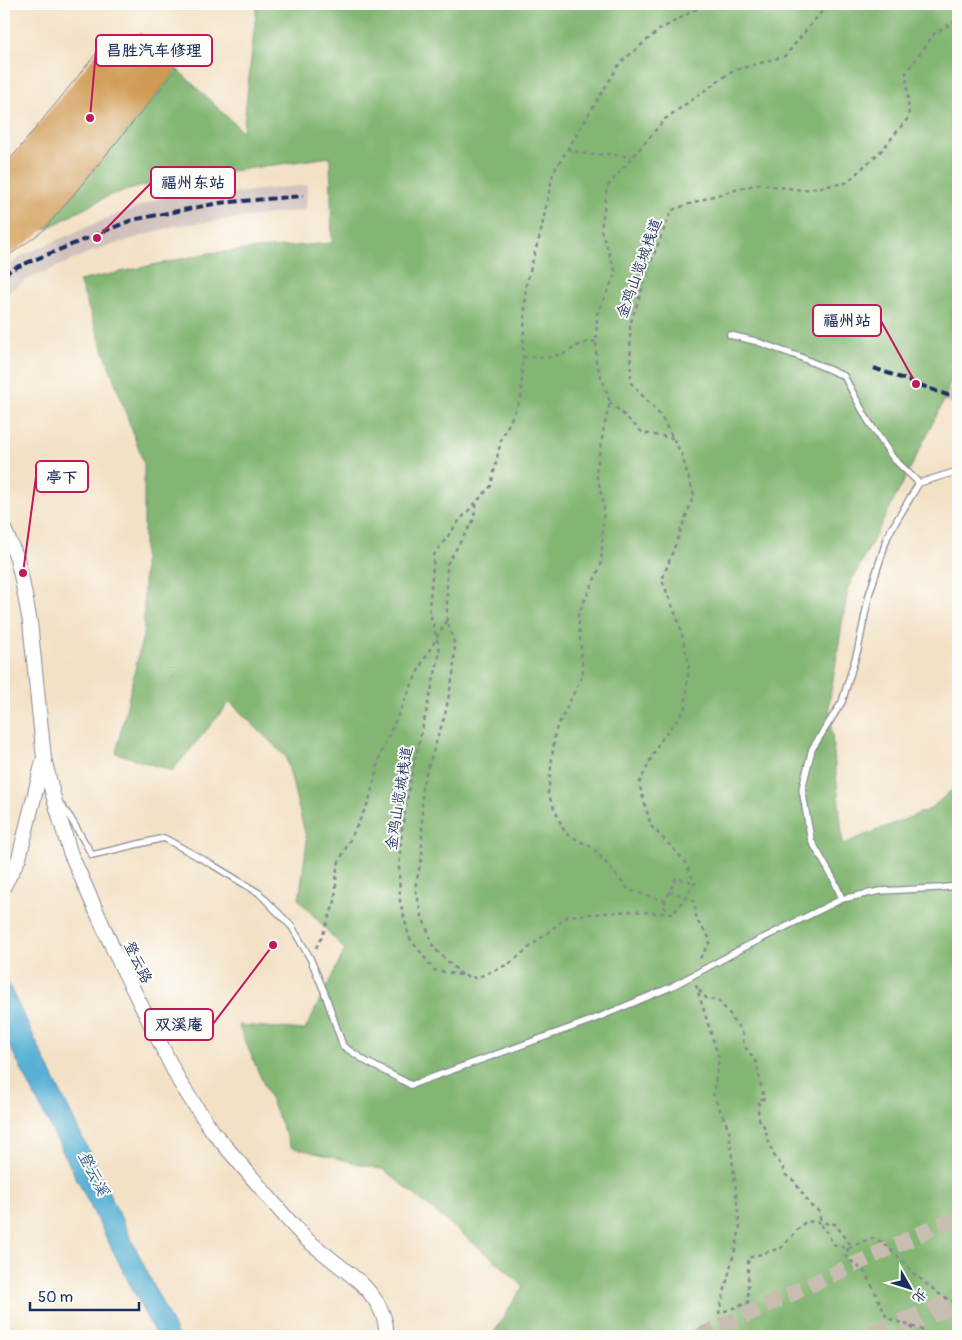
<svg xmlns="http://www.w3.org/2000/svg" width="962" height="1340" viewBox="0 0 962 1340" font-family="Pangolin,'LXGW WenKai TC',sans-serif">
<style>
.industrial{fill:#cfc0bb}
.forest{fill:#82b672;stroke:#4e7268}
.water{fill:#58b1d5;stroke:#3a709a}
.building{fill:#d09a53}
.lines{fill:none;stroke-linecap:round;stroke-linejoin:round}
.secondary-tunnel{stroke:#c8bdb1;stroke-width:16;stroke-dasharray:16 8;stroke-linecap:butt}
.motorway-tunnel{stroke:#c8bdb1;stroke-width:21;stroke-dasharray:21 11;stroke-linecap:butt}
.service-casing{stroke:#878892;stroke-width:8}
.tertiary-casing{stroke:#878892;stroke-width:16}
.path{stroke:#878892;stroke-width:2.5;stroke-dasharray:4 4;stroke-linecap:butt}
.service{stroke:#fff;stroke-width:5.5}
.tertiary{stroke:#fff;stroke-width:14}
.rail{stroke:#1b2f5e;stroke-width:4;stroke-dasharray:8 4;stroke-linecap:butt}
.path-bridge{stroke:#878892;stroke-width:2.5;stroke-dasharray:4 4;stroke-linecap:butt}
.labels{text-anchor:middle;stroke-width:4;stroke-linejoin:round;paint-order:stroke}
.street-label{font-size:15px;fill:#1b2f5e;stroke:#fdfcf7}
.water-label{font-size:16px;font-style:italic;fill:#305c88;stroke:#fdfcf7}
.leader{fill:none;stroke:#c2185b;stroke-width:2}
.callout-dot{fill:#c2185b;stroke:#fdfcf7;stroke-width:2}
.callout{fill:#fdfcf7;stroke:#c2185b;stroke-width:2}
.callout-label{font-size:16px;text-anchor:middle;font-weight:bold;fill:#1b2f5e}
</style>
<rect width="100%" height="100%" fill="#fdfcf7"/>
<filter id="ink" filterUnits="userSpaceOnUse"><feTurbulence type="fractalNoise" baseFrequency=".02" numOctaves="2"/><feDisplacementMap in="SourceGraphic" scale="10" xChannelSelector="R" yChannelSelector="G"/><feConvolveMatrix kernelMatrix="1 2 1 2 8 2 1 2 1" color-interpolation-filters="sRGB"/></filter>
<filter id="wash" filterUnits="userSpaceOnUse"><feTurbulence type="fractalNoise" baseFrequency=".0096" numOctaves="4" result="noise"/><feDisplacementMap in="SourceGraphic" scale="20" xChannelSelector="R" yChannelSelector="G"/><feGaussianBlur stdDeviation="1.12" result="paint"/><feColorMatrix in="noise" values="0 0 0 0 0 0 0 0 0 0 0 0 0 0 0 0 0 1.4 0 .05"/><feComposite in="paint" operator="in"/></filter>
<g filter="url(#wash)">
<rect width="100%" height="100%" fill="#f3e1c6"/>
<!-- industrial -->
<g class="industrial">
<path d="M205,181V196L307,185L306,210L174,226L93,251L26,280L4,295V269L23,255L101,221Z"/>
<path d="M875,362L958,393V406L874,374Z"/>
</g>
<!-- forest -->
<path class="forest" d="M257,4H958V325L954,333L951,380L943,402L906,477L848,588L829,704L843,844L930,809L958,785V1336H492L523,1286L498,1263L384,1170L291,1147L238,1025L305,1030L345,950L299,900L307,841L286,757L230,702L172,771L116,753L144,631V464L79,281L209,253L332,243L330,157L162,181L110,195L44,230L177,69L243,132Z"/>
<!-- water -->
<path class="water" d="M4,975L178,1336H156L4,1035Z"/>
<g id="blocks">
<!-- building -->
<path class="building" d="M139,34L177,69L44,230L4,259V167L100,49Z"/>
</g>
</g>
<g filter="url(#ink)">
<use href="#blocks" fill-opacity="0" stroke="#878892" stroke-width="1"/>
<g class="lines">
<!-- secondary-tunnel -->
<path class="secondary-tunnel" d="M700,1336L933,1228L958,1219"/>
<!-- motorway-tunnel -->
<path class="motorway-tunnel" d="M871,1336L958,1302"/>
<!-- service casing -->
<g class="service-casing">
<g id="service">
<path d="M730,335L755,341L800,357L844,376L867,419L893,458L919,483"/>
<path d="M958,471L919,483L888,535L869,595L858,649L842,702L812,749L802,789L811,840L834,880L842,899L880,891L939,888L958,886"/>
<path d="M60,804L70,817L92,855L164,838L211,864L259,893L292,927L310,958L324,991L343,1046L367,1062L411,1085L592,1020L671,987L745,947L842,899"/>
</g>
</g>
<!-- tertiary casing -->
<g class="tertiary-casing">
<g id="tertiary">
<path d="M4,529L17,558L22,580L30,622L44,758L53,795L70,852L115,953L179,1081L190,1098L214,1133L289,1221L306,1239L360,1282C374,1296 388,1315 386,1336"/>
<path d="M4,886L19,858L43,761"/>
</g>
</g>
<!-- path -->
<g class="path">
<path d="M567,149L589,155L609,154L632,157"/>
<path d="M523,357H548L564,354L582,343L596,341"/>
<path d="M610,402L643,433L673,438"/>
<path d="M669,892L681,895L694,901L697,921L711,940L699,960"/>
<path d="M666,901L629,890L593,848L565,833L548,794L555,732L583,674L578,615L601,565L604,505L596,472L604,427L610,402L596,361L597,314L616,273L601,230L607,187L665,119L732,71L785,56L828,4"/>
<path d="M673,914L663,907L676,878L695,883"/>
<path d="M316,948L322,937L335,901L337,866L369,801L381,752L421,665L447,620"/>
<path d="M462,975L434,948L422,916L415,887L422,857V786L445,715L453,675L455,646L447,620V564L473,521L477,502"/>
<path d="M696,985L719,1059L713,1094L729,1130L740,1229L719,1313L748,1303V1258L781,1248L806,1221L835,1224L850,1244L845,1256L866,1273L887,1318L920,1329L930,1336"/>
<path d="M699,990L708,1000L717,999L730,1014L734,1023L738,1026L743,1035V1041L745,1047L756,1062L764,1099H759L758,1113L759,1119L765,1128L769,1144L775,1157L783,1168V1173L794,1181L811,1206L816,1208L819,1212L822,1228L827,1232L832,1242L835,1245L845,1248H850L861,1242L873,1238L882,1242L903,1261L914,1274L939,1294L944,1296L948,1300L958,1302"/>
<path d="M911,1326L915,1336"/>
</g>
<!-- service -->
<use href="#service" class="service"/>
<!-- tertiary -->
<use href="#tertiary" class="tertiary"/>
<!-- rail -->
<g class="rail">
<path d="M4,275L12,269L132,220L219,203L303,196"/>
<path d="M874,368L958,399"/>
</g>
<!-- path-bridge -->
<path class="path-bridge" d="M703,4L698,8L659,30L620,63L553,173L541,231L526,285L521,398L501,440L491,486L459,521L434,555L429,608L440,652L411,777L402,829L399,868L400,901L409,937L434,970L476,978L509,964L568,916L630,911L673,914L695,883L684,860L651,826L639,784L658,744L685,709L689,664L679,623L662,580L694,495L681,453L661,416L631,383L630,325L652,259L672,210L713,196L758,184L802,190L846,183L881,151L909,117L906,73L934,34L958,19"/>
</g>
</g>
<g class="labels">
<!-- street labels -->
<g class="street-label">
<text transform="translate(639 268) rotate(-70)" y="5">金鸡山览城栈道</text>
<text transform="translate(399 798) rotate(-81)" y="5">金鸡山览城栈道</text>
<text transform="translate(138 962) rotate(64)" y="5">登云路</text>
</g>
<!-- water labels -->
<g class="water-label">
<text transform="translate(94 1173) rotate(63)" y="6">登云溪</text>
</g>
</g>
<!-- callouts -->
<path class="leader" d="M90 118L96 50M97 238L151 183M916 384L881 321M23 573L36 477M273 945L213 1024"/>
<g class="callout-dot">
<circle cx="90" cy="118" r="5"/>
<circle cx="97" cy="238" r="5"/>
<circle cx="916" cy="384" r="5"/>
<circle cx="23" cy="573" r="5"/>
<circle cx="273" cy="945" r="5"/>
</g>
<g class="callout">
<rect x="96" y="35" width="116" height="31" rx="5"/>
<rect x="151" y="167" width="84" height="31" rx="5"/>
<rect x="813" y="305" width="68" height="31" rx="5"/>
<rect x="36" y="461" width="52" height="31" rx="5"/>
<rect x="145" y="1009" width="68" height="31" rx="5"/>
</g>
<g class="callout-label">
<text x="154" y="56">昌胜汽车修理</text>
<text x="193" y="188">福州东站</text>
<text x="847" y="326">福州站</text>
<text x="62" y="483">亭下</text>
<text x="179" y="1030">双溪庵</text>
</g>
<!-- margin -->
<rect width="962" height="1340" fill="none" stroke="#fdfcf7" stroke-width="20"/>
<!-- north arrow -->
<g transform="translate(910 1288) rotate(129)" stroke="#fdfcf7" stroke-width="4" paint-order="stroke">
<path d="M0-4L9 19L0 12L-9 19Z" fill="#1b2f5e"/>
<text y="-8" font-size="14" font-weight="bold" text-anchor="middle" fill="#1b2f5e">北</text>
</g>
<!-- scale -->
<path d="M30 1302v8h109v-8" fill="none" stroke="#1b2f5e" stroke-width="2.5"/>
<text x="38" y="1302" font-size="15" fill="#1b2f5e" stroke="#fdfcf7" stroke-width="4" paint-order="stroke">50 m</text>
</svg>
